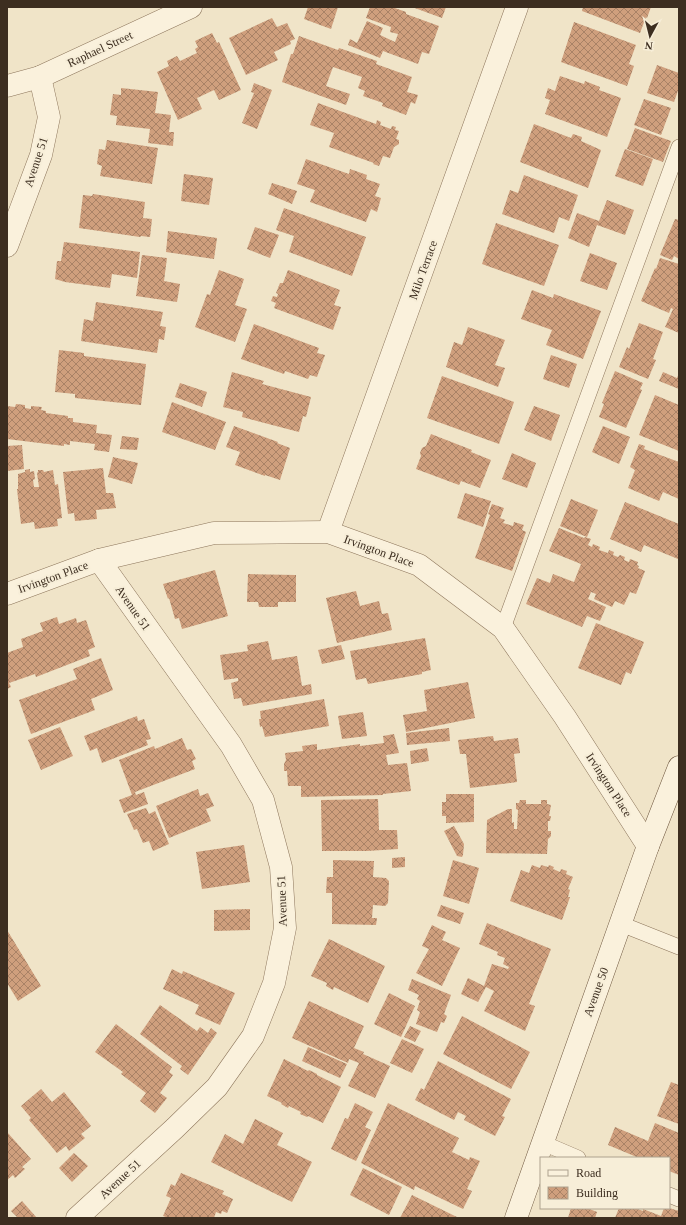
<svg xmlns="http://www.w3.org/2000/svg" width="686" height="1225" viewBox="0 0 686 1225" font-family="Georgia,serif">
<style>
.building{fill:url(#building-cross-hatch)}
.lines{fill:none;stroke-linecap:round;stroke-linejoin:round}
.lane-casing{stroke:#8d765c;stroke-width:16}
.street-casing{stroke:#8d765c;stroke-width:23}
.secondary-casing{stroke:#6f573f;stroke-width:23}
.lane{stroke:#faf1dc;stroke-width:15}
.street{stroke:#faf1dc;stroke-width:22}
.secondary{stroke:#faf1dc;stroke-width:22}
.labels{text-anchor:middle;stroke-width:4;stroke-linejoin:round;paint-order:stroke}
.street-label{font-size:12px;fill:#3d2e20;stroke:#f7eed8}
</style>
<defs>
<pattern id="building-cross-hatch" width="8" height="8" patternUnits="userSpaceOnUse"><rect width="8" height="8" fill="#cf9f7d"/><path d="M0 0l8 8M0 8l8-8" fill="none" stroke="#a98266"/></pattern>
</defs>
<rect width="100%" height="100%" fill="#f0e4c8"/>
<!-- building -->
<g class="building">
<path d="M308,7H338L331,29L304,19Z"/>
<path d="M370,7H392L406,12V14L439,26L429,54L422,52L418,64L383,51L380,58L348,45L350,39L357,43L367,21L383,28L380,35L395,42L398,34L390,32L391,27L366,18Z"/>
<path d="M412,7H446L442,18Z"/>
<path d="M583,7H651L647,18L646,17L640,33L582,11Z"/>
<path d="M272,18L277,27L287,23L295,39L290,41L291,44L274,52L278,60L246,75L229,38Z"/>
<path d="M574,22L636,45L629,64L634,66L627,86L561,62Z"/>
<path d="M212,33L217,43L219,42L241,90L219,100L214,90L197,98L202,109L178,120L157,72L169,66L167,61L177,56L180,61L197,53L195,49L198,47L195,41Z"/>
<path d="M299,36L338,50L339,48L377,61L376,64L412,77L407,92L418,95L415,104L411,102L406,115L382,106L383,103L363,96L365,91L358,88L362,77L333,67L326,86L350,94L346,105L282,82L291,54H293Z"/>
<path d="M657,65L679,73V88L674,102L647,93Z"/>
<path d="M560,76L584,84L585,81L600,87L599,90L621,98L607,137L545,114L550,100L545,98L548,88L555,91Z"/>
<path d="M254,83L272,90L257,129L242,123L254,93L251,92Z"/>
<path d="M121,88L158,92L155,113L171,115L169,132H174L173,146L148,143L150,129L116,125L117,116L110,115L113,94L121,95Z"/>
<path d="M644,99L671,108L661,135L634,125Z"/>
<path d="M318,103L376,124L377,120L381,122L380,125L391,129L392,126L396,127L395,130L399,131L396,139L399,140V144L394,147L390,158L383,156L379,166L373,164L374,163L329,147L334,133L310,125Z"/>
<path d="M534,124L571,138L573,134L582,137L581,141L601,150L588,188L520,162Z"/>
<path d="M635,128L671,141L663,162L627,149Z"/>
<path d="M107,140L158,148L152,184L100,176L102,166L97,164L99,149L105,150Z"/>
<path d="M625,149L653,159L643,186L615,176Z"/>
<path d="M306,159L349,174L350,169L367,175L366,179L380,184L375,196L381,198L377,212L371,209L366,222L310,202L315,190L297,184Z"/>
<path d="M184,174L213,178L209,205L181,201Z"/>
<path d="M524,175L578,195L569,221L559,217L554,233L502,214L510,190L518,193Z"/>
<path d="M272,183L297,191L292,204L268,194Z"/>
<path d="M93,194L145,202L143,218L152,219L150,237L141,236L140,237L79,228L83,195L92,196Z"/>
<path d="M607,200L634,210L625,235L597,225L589,247L568,238L577,213L599,221Z"/>
<path d="M284,208L366,237L352,276L289,252L294,236L276,230Z"/>
<path d="M675,219L679,220V259L674,256L672,260L660,255Z"/>
<path d="M496,223L559,245L544,286L482,264Z"/>
<path d="M255,227L279,235L270,258L247,249Z"/>
<path d="M168,231L217,238L214,259L166,252Z"/>
<path d="M64,242L140,252L137,278L112,274L110,288L65,282L55,279L57,261H61Z"/>
<path d="M590,253L617,263L607,290L580,281Z"/>
<path d="M142,255L167,258L164,281L180,284L177,302L136,296Z"/>
<path d="M660,258L679,264V333L665,327L673,309L671,308L669,313L641,301L655,268L656,269Z"/>
<path d="M219,270L244,279L235,305L247,309L235,342L195,327L207,294L210,295Z"/>
<path d="M288,270L340,290L334,305L341,307L333,330L274,308L276,303L271,301L273,296L277,297L278,294L276,293L280,283H283Z"/>
<path d="M532,290L553,298L554,294L601,311L583,359L546,345L552,330L521,319Z"/>
<path d="M96,302L163,312L160,326L166,327L164,340L159,339L157,353L81,341L84,319L93,321Z"/>
<path d="M639,323L663,332L653,359L656,360L648,379L619,367L627,347L629,349Z"/>
<path d="M254,324L319,348L317,353L325,355L317,377L310,375L308,379L285,371L284,374L241,359Z"/>
<path d="M468,327L505,340L495,365L505,368L498,387L446,367L454,342L462,345Z"/>
<path d="M59,350L84,353V356L146,364L141,405L75,398V394L55,392Z"/>
<path d="M551,355L577,364L569,388L543,379Z"/>
<path d="M615,371L643,383L640,389L642,390L626,428L599,417L604,404L602,403Z"/>
<path d="M232,372L264,381L262,384L311,397L306,417L303,416L299,432L242,417L243,412L223,407Z"/>
<path d="M663,372L677,378L679,373V389L659,381Z"/>
<path d="M442,376L514,402L499,444L427,418Z"/>
<path d="M180,383L207,392L202,407L175,397Z"/>
<path d="M655,395L679,405V451L639,435Z"/>
<path d="M172,402L226,422L215,450L162,432Z"/>
<path d="M16,404L25,405V408L31,409V406L42,407L41,410L46,411V413L68,416V418H73V422L97,425L96,433L112,435L109,452L94,450L95,444L70,441V445L64,444V446L7,439V406L15,407Z"/>
<path d="M534,406L560,415L551,441L524,430Z"/>
<path d="M234,426L278,442L277,443L290,448L280,480L265,475V476L235,465L240,452L226,447Z"/>
<path d="M603,426L630,437L619,464L592,452Z"/>
<path d="M431,434L472,450L471,452L491,460L480,488L461,481L459,485L416,469L421,456L420,453L422,448L426,446Z"/>
<path d="M122,436L139,438L137,450L120,449Z"/>
<path d="M639,444L645,446L644,449L679,462V499L663,492L659,501L628,488L635,470L630,467Z"/>
<path d="M22,445L24,469L7,471V446Z"/>
<path d="M512,453L536,463L527,488L502,479Z"/>
<path d="M113,457L138,463L132,484L108,477Z"/>
<path d="M103,468L106,493H113L116,508L96,510L97,519L75,521L74,513L68,514L63,472Z"/>
<path d="M30,469V472L34,471L35,479L33,480L34,487H39L37,473L38,472V470H43L44,472L53,470L55,485L58,484L62,518L57,519L58,526L35,529L34,522L21,524L17,489H18V474L25,472V470Z"/>
<path d="M465,493L491,501L483,527L457,518Z"/>
<path d="M571,499L598,510L587,537L560,526Z"/>
<path d="M625,502L679,524V556L678,559L644,545L641,552L610,539Z"/>
<path d="M492,504L504,508L500,518L505,520L503,523L513,526L514,522L524,525L522,530L526,532L512,571L475,558L490,515L488,514Z"/>
<path d="M559,528L584,538L585,537L591,539L588,545L592,547L593,544L600,547L599,550L608,553L609,550L614,552L613,555L618,557L620,555L625,557L624,560L629,562L630,559L638,562L637,565L639,566L638,568L645,571L636,594L630,592L624,605L615,601L612,607L594,599L596,594L591,592L588,599L606,607L600,621L587,616L582,627L526,604L537,578L550,583L553,574L574,582L581,564L549,551Z"/>
<path d="M215,570L228,616L182,629L179,618L175,619L169,598L168,599L163,584Z"/>
<path d="M248,574L296,575V602H278V607H259L258,602H247Z"/>
<path d="M356,591L360,606L379,601L382,614L388,613L392,630L337,643L326,598Z"/>
<path d="M57,617L59,624L76,618L77,623L86,620L95,647L88,650L90,656L36,677L35,674L9,683L11,687L7,689V653L23,647L21,639L43,631L40,623Z"/>
<path d="M596,623L644,642L631,674L626,672L621,685L578,668Z"/>
<path d="M425,638L431,670L422,672V674L368,684L366,678L356,680L350,651Z"/>
<path d="M268,641L272,660L297,656L302,686L311,684L312,694L243,706L241,698L234,699L231,683L238,681V678L224,680L220,655L248,651L247,645Z"/>
<path d="M341,645L345,659L322,664L318,650Z"/>
<path d="M101,658L113,690L91,699L95,710L31,734L19,700L77,679L73,669Z"/>
<path d="M468,682L475,718L406,732L403,715L427,711L424,690Z"/>
<path d="M324,699L329,726L265,737L262,726L260,727L259,719H261L260,711Z"/>
<path d="M363,712L367,736L342,739L338,716Z"/>
<path d="M137,716L138,721L144,719L151,739L146,740L148,745L102,763L97,748L90,751L84,736Z"/>
<path d="M60,727L73,756L41,770L28,740Z"/>
<path d="M449,728L450,741L407,745L406,733Z"/>
<path d="M394,734L399,753L386,755L388,765L407,763L411,791L383,794V795L301,797V786H288L287,771H284V764L286,760L285,753L303,751L302,746L317,744V750L360,744V746L384,743L383,736Z"/>
<path d="M493,736L494,741L518,738L520,753L514,754L517,782L470,788L466,754H460L458,740Z"/>
<path d="M182,738L187,750L191,749L196,759L192,761L195,769L135,792L136,795L144,792L148,804L124,813L119,800L132,795L119,760L154,746L155,749Z"/>
<path d="M427,748L429,761L411,764L410,751Z"/>
<path d="M198,789L200,796L208,793L214,806L206,809L211,821L169,838L156,806Z"/>
<path d="M446,794H474V822L446,823V816H442V802H446Z"/>
<path d="M378,799L379,830H397L398,849L367,851H322L321,800Z"/>
<path d="M520,800H526V804H541V800H547V804L551,805L549,816H551L550,821H548V831H551V836L548,839L547,854L486,853L487,820L508,809H512V823L514,822V829H517L518,810L516,809V803H519Z"/>
<path d="M146,808L149,814L155,811L169,844L153,851L149,841L143,843L137,829L134,830L127,814Z"/>
<path d="M454,826L464,844L463,855L462,857L457,856L444,831Z"/>
<path d="M244,845L250,882L202,889L196,852Z"/>
<path d="M405,857V867L392,868V858Z"/>
<path d="M333,860L374,861L373,877L386,878L389,881L388,903L385,906L373,905L372,918H377L376,925L332,924V893H326L327,877H333Z"/>
<path d="M453,860L479,868L469,904L443,896Z"/>
<path d="M532,865L540,868L541,865L548,867L549,865L554,867L553,869L560,872L561,869L567,871L566,874L573,877L568,889L570,890L568,897H570L562,920L510,901L521,870L529,873Z"/>
<path d="M441,905L464,913L460,924L437,916Z"/>
<path d="M250,909V930L214,931V910Z"/>
<path d="M487,923L551,949L529,1004L535,1006L525,1031L484,1011L494,991L486,987L478,1002L461,994L468,978L484,986L492,964L508,969L509,967L503,964L505,958L497,955L498,952L479,944Z"/>
<path d="M432,925L446,932L442,940L460,948L442,986L416,973L429,949L422,946Z"/>
<path d="M7,930L41,986L18,1001L7,983Z"/>
<path d="M329,939L385,966L368,1003L334,987L333,990L326,986L327,983L311,976Z"/>
<path d="M172,969L182,974L183,971L235,993L220,1025L195,1014L199,1005L163,989Z"/>
<path d="M412,979L451,995L444,1014L447,1016L444,1023L441,1022L437,1032L416,1024L420,1012L417,1010L420,1001L417,999L419,995L408,990Z"/>
<path d="M389,993L415,1006L401,1037L374,1024Z"/>
<path d="M309,1001L364,1026L354,1048L364,1052L363,1054L390,1066L375,1098L348,1086L359,1063L349,1059L348,1063L292,1038Z"/>
<path d="M160,1005L197,1031L200,1027L208,1033L211,1028L217,1033L188,1075L180,1069L182,1066L140,1034Z"/>
<path d="M462,1016L530,1052L511,1089L443,1054Z"/>
<path d="M116,1024L172,1067L169,1072L173,1075L160,1093L167,1098L155,1113L140,1101L146,1093L121,1074L123,1072L95,1052Z"/>
<path d="M410,1026L421,1031L415,1042L404,1037Z"/>
<path d="M402,1039L424,1049L412,1073L390,1063Z"/>
<path d="M308,1047L347,1064L340,1078L302,1061Z"/>
<path d="M284,1059L308,1071L309,1070L317,1074V1075L341,1087L323,1123L308,1116L307,1117L300,1114L301,1112L289,1106L288,1108L281,1104L282,1103L267,1096Z"/>
<path d="M438,1061L511,1099L502,1116L505,1117L495,1136L464,1120L466,1116L458,1112L454,1120L415,1100L421,1088L424,1090Z"/>
<path d="M671,1082L679,1085V1124L657,1116Z"/>
<path d="M41,1089L52,1102L64,1092L91,1126L81,1134L85,1138L69,1151L66,1146L57,1153L29,1120L31,1118L21,1106Z"/>
<path d="M355,1103L373,1112L365,1127L371,1130L356,1161L331,1149L345,1118L348,1119Z"/>
<path d="M388,1103L459,1138L452,1152L469,1160L470,1157L480,1161L467,1189L472,1191L463,1209L415,1186L414,1190L361,1163Z"/>
<path d="M255,1119L283,1133L277,1145L312,1162L292,1202L211,1162L225,1134L243,1144Z"/>
<path d="M655,1123L679,1133V1175L669,1171V1158H639L608,1145L615,1127L648,1141Z"/>
<path d="M7,1132L31,1159L22,1167L25,1169L15,1178L13,1175L7,1180Z"/>
<path d="M74,1153L88,1166L72,1182L59,1168Z"/>
<path d="M363,1168L402,1187L389,1215L350,1195Z"/>
<path d="M181,1173L224,1191L222,1194L233,1199L227,1213L222,1211L221,1214L216,1212L214,1218H169L163,1216L171,1198L166,1196L171,1184L175,1186Z"/>
<path d="M412,1195L459,1218H400Z"/>
<path d="M22,1201L37,1218H18L11,1211Z"/>
<path d="M571,1208H587L597,1212L595,1218H568Z"/>
<path d="M619,1208H635L643,1211V1209L661,1216L664,1208H669L679,1211V1218H615Z"/>
</g>
<g class="lines">
<!-- lane casing -->
<g class="lane-casing">
<g id="lane">
<path d="M503,628L679,147"/>
<path d="M621,924L679,947"/>
<path d="M543,1143L578,1158"/>
<path d="M669,1195L679,1199"/>
</g>
</g>
<!-- street casing -->
<g class="street-casing">
<g id="street">
<path d="M7,86L40,77L191,7"/>
<path d="M7,246L41,155L49,117L40,77"/>
<path d="M328,532L517,7"/>
<path d="M7,594L99,560L214,533L328,532L419,565L503,628L565,717L648,846"/>
<path d="M77,1218L175,1128L217,1087L253,1036L274,983L285,928L281,867L263,800L231,745L99,560"/>
</g>
</g>
<!-- secondary casing -->
<g class="secondary-casing">
<path id="secondary" d="M516,1218L648,846L679,767"/>
</g>
<!-- lane -->
<use href="#lane" class="lane"/>
<!-- street -->
<use href="#street" class="street"/>
<!-- secondary -->
<use href="#secondary" class="secondary"/>
</g>
<g class="labels">
<!-- street labels -->
<g class="street-label">
<text transform="translate(100 49) rotate(-25)" y="4">Raphael Street</text>
<text transform="translate(36 162) rotate(-72)" y="4">Avenue 51</text>
<text transform="translate(423 270) rotate(-70)" y="4">Milo Terrace</text>
<text transform="translate(379 551) rotate(20)" y="4">Irvington Place</text>
<text transform="translate(53 577) rotate(-20)" y="4">Irvington Place</text>
<text transform="translate(133 608) rotate(55)" y="4">Avenue 51</text>
<text transform="translate(609 785) rotate(57)" y="4">Irvington Place</text>
<text transform="translate(282 901) rotate(-92)" y="4">Avenue 51</text>
<text transform="translate(596 992) rotate(-70)" y="4">Avenue 50</text>
<text transform="translate(120 1179) rotate(-43)" y="4">Avenue 51</text>
</g>
</g>
<!-- border -->
<rect width="686" height="1225" fill="none" stroke="#3d2e20" stroke-width="16"/>
<!-- legend -->
<rect x="540" y="1157" width="130" height="52" fill="#f7eed8" stroke="#ada18e"/>
<rect x="548" y="1170" width="20" height="6" fill="#faf1dc" stroke="#ada18e"/>
<text x="576" y="1177" font-size="12" fill="#3d2e20">Road</text>
<rect x="548" y="1187" width="20" height="12" fill="url(#building-cross-hatch)" stroke="#ada18e"/>
<text x="576" y="1197" font-size="12" fill="#3d2e20">Building</text>
<!-- north arrow -->
<g transform="translate(650 36) rotate(187)" stroke="#f7eed8" stroke-width="3" paint-order="stroke">
<path d="M0-3L7 15L0 10L-7 15Z" fill="#3d2e20"/>
<text y="-6" font-size="11" font-weight="bold" text-anchor="middle" fill="#3d2e20">N</text>
</g>
</svg>
